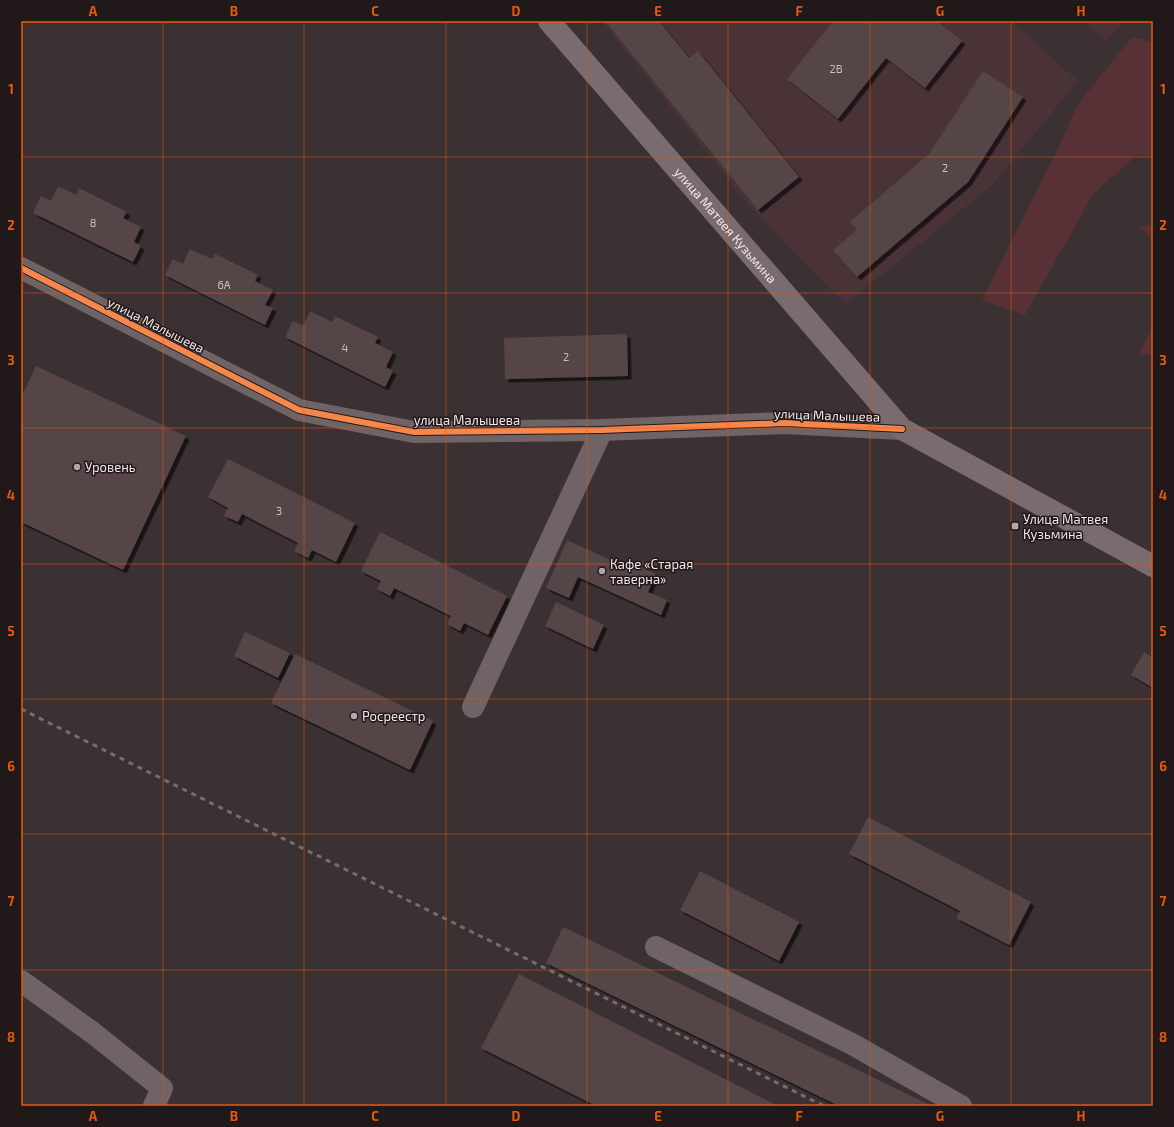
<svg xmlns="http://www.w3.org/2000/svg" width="1174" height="1127" viewBox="0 0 1174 1127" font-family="'Exo 2',sans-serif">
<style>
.built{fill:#4a3336}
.green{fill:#583137}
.building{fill:#554447;filter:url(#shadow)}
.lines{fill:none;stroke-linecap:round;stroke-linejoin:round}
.minor{stroke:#6f6365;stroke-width:22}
.major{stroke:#7a6c6e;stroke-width:22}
.rail{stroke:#756c6e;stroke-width:3;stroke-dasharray:5 5;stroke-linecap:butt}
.cycleway-casing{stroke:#201819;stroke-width:8}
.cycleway{stroke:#f5874c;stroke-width:6}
.grid{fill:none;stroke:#e8590c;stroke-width:1;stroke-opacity:0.55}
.poi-dot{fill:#b2a7a8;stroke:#201819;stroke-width:1.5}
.labels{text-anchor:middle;stroke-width:3;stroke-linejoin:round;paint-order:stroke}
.number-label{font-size:11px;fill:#cbbebf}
.street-label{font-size:13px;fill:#f2e6e7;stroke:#201819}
.poi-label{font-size:13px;fill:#f2e6e7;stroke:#201819;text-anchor:start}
.neatline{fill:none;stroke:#e8590c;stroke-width:1.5}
.grid-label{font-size:13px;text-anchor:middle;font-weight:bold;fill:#e8590c}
</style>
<defs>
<filter id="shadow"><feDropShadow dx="3.5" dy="3.5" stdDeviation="0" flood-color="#0009"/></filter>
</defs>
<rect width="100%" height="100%" fill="#3b3133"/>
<!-- built -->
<g class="built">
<path d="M602,21H1012L1078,81L992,185L845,305L751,208Z"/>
<path d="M1083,21H1125L1106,41Z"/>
</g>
<!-- green -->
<g class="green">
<path d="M1132,37L1153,42V158L1138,154L1093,194L1025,315L982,300L1056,152L1079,103Z"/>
<path d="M1153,224V239L1140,228Z"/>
<path d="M1153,325V355H1139L1151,329Z"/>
</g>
<!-- building -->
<g class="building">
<path d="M605,21H659L689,58L698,51L799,177L758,210Z"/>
<path d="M833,21H937L962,41L925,88L886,58L838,119L787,79Z"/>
<path d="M983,71L1023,97L968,182L857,277L833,250L857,230L850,222L929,154Z"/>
<path d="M58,186L76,195L79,188L127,212L123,218L141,227L134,242L141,246L133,262L33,213L41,196L51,201Z"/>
<path d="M190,249L212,259L215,254L258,275L255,281L273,290L265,305L273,308L265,325L165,275L173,259L183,264Z"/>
<path d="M310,311L332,322L335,316L378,337L375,343L393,352L386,367L393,371L385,387L285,337L293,321L303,326Z"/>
<path d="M627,334L628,376L505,379L504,338Z"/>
<path d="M36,366L186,436L123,570L21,522V398Z"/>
<path d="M228,459L355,523L336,562L312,550L308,558L294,551L298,543L242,514L238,522L224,516L228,508L208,497Z"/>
<path d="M380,532L507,596L488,635L464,623L460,631L447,624L451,616L394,588L390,596L377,589L381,581L361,571Z"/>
<path d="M567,540L632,570L635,564L656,574L648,592L667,600L661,615L578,577L569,598L546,588Z"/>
<path d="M556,602L604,625L593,649L545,626Z"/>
<path d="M245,632L290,653L278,678L234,656Z"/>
<path d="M1144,652L1153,658V688L1131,675Z"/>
<path d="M295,654L433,721L410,770L271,703Z"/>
<path d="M868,817L1031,902L1009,945L956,918L960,911L849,854Z"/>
<path d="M700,871L799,922L779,961L680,910Z"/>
<path d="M563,927L932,1106H839L546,963Z"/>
<path d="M519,974L778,1106H596L481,1048Z"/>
</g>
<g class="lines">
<!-- minor -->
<g class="minor">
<path d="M21,268L299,410L414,432L602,430L785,423L902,429"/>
<path d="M473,707L602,430"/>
<path d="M656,947L852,1044L961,1106"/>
<path d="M21,981L93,1033L162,1088L154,1106"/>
</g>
<!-- major -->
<path class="major" id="s1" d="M549,21L902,429L1153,566"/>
<!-- rail -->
<path class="rail" d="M21,709L824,1106"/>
<!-- cycleway casing -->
<g class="cycleway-casing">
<path id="cycleway" d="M21,268L299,410L414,432L602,430L785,423L902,429"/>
</g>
<!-- cycleway -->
<use href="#cycleway" class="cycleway"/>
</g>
<!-- grid -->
<path class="grid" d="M163,21V1106M304,21V1106M446,21V1106M587,21V1106M728,21V1106M870,21V1106M1011,21V1106M21,157H1153M21,293H1153M21,428H1153M21,564H1153M21,699H1153M21,834H1153M21,970H1153"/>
<!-- markers -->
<g class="poi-dot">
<circle cx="77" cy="467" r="4"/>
<rect x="1011" y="522" width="8" height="8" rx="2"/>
<circle cx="602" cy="571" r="4"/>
<circle cx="354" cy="716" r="4"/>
</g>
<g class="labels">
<!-- number labels -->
<g class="number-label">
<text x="836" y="73">2В</text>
<text x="945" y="172">2</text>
<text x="93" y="227">8</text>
<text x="224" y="289">6А</text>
<text x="345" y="352">4</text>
<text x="566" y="361">2</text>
<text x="279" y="515">3</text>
</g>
<!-- street labels -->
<g class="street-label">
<text dy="5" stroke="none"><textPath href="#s1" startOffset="270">улица Матвея Кузьмина</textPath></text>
<text transform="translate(156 325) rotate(27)" y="5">улица Малышева</text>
<text transform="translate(827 415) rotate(2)" y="5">улица Малышева</text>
<text x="467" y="425">улица Малышева</text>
</g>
<!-- poi labels -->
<g class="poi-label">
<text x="85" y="472">Уровень</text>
<text x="1023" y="524">Улица Матвея<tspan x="1023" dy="15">Кузьмина</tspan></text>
<text x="610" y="569">Кафе «Старая<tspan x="610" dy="15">таверна»</tspan></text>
<text x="362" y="721">Росреестр</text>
</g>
</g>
<!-- border -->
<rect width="1174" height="1127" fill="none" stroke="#201819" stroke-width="44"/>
<rect x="22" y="22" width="1130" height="1083" class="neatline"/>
<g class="grid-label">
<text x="93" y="16">A</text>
<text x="234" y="16">B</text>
<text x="375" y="16">C</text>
<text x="516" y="16">D</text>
<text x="658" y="16">E</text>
<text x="799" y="16">F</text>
<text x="940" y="16">G</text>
<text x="1081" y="16">H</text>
<text x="11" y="94">1</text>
<text x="1163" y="94">1</text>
<text x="11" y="230">2</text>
<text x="1163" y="230">2</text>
<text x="11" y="365">3</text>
<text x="1163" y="365">3</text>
<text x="11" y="500">4</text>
<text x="1163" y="500">4</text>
<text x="11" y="636">5</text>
<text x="1163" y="636">5</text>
<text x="11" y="771">6</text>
<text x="1163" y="771">6</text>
<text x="11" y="906">7</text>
<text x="1163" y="906">7</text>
<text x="11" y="1042">8</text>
<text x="1163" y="1042">8</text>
<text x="93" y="1121">A</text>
<text x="234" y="1121">B</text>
<text x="375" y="1121">C</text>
<text x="516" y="1121">D</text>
<text x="658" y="1121">E</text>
<text x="799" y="1121">F</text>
<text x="940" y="1121">G</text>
<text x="1081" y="1121">H</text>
</g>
</svg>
